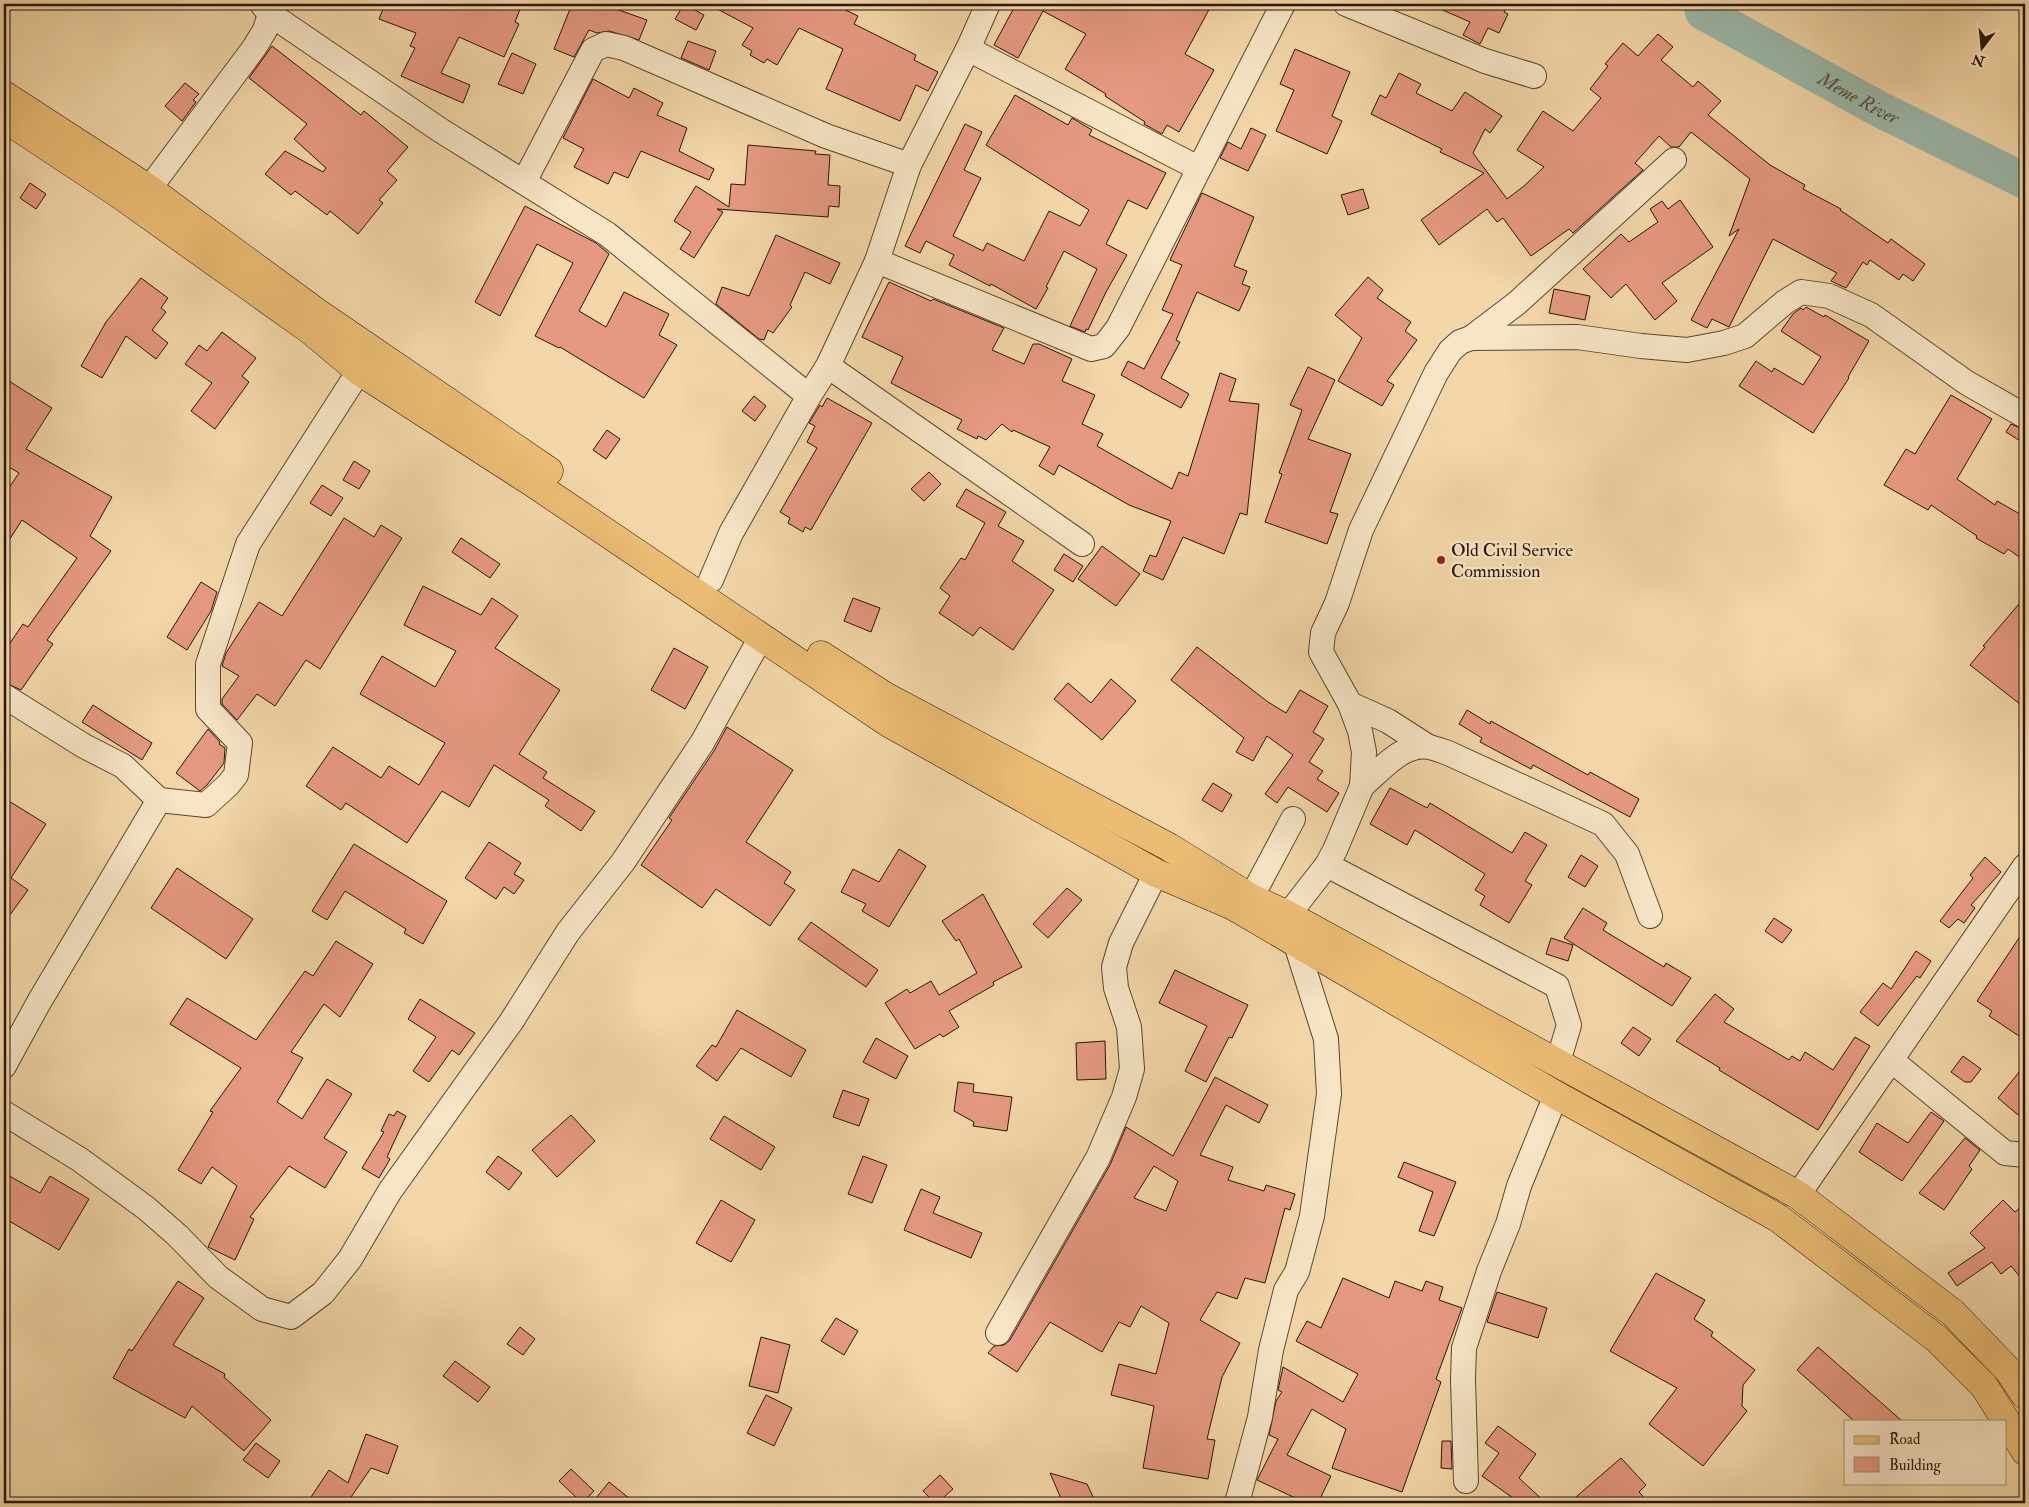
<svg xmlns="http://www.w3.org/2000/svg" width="2029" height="1507" viewBox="0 0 2029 1507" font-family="'IM FELL Double Pica',serif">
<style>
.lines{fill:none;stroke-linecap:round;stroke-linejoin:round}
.river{stroke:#9bb9ab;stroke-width:36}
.building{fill:#e69982;stroke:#271506;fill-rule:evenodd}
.street-casing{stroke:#5a462e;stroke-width:26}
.primary-casing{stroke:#271506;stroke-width:29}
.street{stroke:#f7e5c6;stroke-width:24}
.primary{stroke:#eabc74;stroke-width:28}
.poi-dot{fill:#8f2418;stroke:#f7e5c6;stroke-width:2}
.labels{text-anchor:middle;stroke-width:4.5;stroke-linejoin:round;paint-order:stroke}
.poi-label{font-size:18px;fill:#271506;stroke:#f7e5c6;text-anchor:start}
.water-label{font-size:19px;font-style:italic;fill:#504e40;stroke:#f7e5c6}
</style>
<rect width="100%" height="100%" fill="#f3d7a8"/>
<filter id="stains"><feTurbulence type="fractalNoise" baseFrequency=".004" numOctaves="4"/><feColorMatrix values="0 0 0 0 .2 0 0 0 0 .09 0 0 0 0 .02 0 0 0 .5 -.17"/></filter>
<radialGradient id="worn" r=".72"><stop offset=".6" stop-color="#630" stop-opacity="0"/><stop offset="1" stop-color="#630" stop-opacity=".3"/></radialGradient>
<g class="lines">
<!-- river -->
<path class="river" id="s1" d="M1701,4L1703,12L1879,109L2025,181"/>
</g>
<!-- building -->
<g class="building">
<path d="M385,4H522L515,22L519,24L504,57L459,37L441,73L470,85L463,103L401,76L415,48L410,46L416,33L379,19Z"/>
<path d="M572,4H602L647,20L639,40L609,31L597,33L589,30L574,57L554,49Z"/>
<path d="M684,4L704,15L696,30L675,19Z"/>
<path d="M708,4H833L858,16L854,24L916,55L914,60L938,72L928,91L916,85L900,121L826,89L843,49L799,28L777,65L767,59L764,63L750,55L752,51L742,45L753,28Z"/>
<path d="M1016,4H1212L1185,54L1214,70L1179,132L1167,125L1162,134L1144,124L1145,122L1105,96L1106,94L1065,69L1086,34L1043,11L1018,58L994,45Z"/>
<path d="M1429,4H1508L1504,12L1508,14L1499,33L1488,28L1480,44L1463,35L1470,22Z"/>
<path d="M1658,34L1673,47L1661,60L1693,87L1698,81L1721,101L1708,115L1770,165L1805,185L1803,189L1841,209L1840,210L1888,243L1891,239L1925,264L1913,281L1903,274L1899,280L1870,260L1867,265L1863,262L1846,288L1831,281L1837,273L1773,239L1729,327L1712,319L1707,328L1691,320L1739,229L1729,236L1750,179L1691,132L1679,147H1671L1659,136L1635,163L1643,170L1573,233L1569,229L1531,256L1503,218L1497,222L1487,209L1439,245L1421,220L1484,173L1440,152L1442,149L1371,114L1380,95L1386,98L1399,73L1421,84L1416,93L1452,111L1465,92L1502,116L1490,133L1485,129L1473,153L1507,199L1524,186L1544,167L1517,150L1543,111L1573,131L1601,98L1590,89L1608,66L1605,64L1623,43L1638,56Z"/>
<path d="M688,41L716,51L709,70L681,58Z"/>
<path d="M272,46L361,115L364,111L408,147L387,171L397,180L379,200L383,203L358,234L330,211L327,215L295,191L291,195L265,174L285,151L323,172L326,168L294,139L307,124L249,78Z"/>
<path d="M1295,49L1350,72L1332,116L1342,121L1327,154L1276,131L1294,90L1280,84Z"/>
<path d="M512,53L536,64L523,94L498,84Z"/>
<path d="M593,79L629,98L634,88L663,103L657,115L687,128L679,151L714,169L709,180L641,151L628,178L614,172L608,184L574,167L584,149L563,138Z"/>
<path d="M185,83L199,94L193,100L196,102L182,121L165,106Z"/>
<path d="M1015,95L1068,125L1072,118L1092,130L1089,135L1166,173L1147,209L1128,200L1106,244L1127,255L1106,292L1088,330L1086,329L1085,332L1070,326L1097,269L1064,251L1046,287L1048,288L1036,309L991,284L990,286L949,265L954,255L926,241L920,253L905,246L965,124L982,132L964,170L981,178L953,236L983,251L987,243L1024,261L1049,211L1080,226L1089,210L986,145Z"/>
<path d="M1251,128L1266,135L1248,171L1220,158L1228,142L1241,149Z"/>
<path d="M748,145L816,151L815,154L830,155L828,185L840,186L839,207L829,206L828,217L717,209L723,212L694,258L680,249L691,232L674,221L696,186L729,207L731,184L745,185Z"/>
<path d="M30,183L46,194L36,209L20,198Z"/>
<path d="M1363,189L1369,208L1348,215L1341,195Z"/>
<path d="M1202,193L1254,217L1234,266L1247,271L1242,284L1250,287L1239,311L1197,292L1176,340L1180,342L1161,378L1189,394L1181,408L1121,375L1128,361L1144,369L1173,314L1162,310L1182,265L1170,260Z"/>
<path d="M1680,200L1713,247L1662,283L1677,301L1655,320L1626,284L1611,298L1583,269L1621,234L1629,242L1658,222L1650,209L1662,201L1668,209Z"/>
<path d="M525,206L596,243L609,254L579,311L606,327L624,292L669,314L659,335L677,345L644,398L560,347L559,348L535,336L573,263L537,244L500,316L475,302Z"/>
<path d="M776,235L840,263L830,284L805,272L790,305L792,307L773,333L768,330L764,340L759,339L716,304L722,287L749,296Z"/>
<path d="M1368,277L1383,290L1377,298L1411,322L1405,331L1417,340L1387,381L1394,385L1382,406L1338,381L1362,338L1335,315Z"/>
<path d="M141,278L168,298L161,308L166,312L152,330L168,343L156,359L126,336L102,378L81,366L106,322Z"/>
<path d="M889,282L931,301L933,299L1004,328L992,350L1024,364L1033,344H1039L1072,359L1062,381L1095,395L1082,424L1103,434L1097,446L1172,489L1179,472L1188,476L1220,373L1236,379L1229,401L1259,404L1247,515L1240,513L1224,554L1183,537L1163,580L1143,571L1150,555L1156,557L1171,521L1129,505L1059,465L1054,475L1039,466L1050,447L1013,430L1012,432L1002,424L986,440L978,436L977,439L957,429L962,420L891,383L903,357L862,337Z"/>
<path d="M1554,289L1590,296L1585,320L1549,313Z"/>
<path d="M1806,307L1824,317L1825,315L1869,341L1848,377L1849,378L1813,433L1739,386L1756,361L1772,372L1774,368L1803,385L1821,357L1781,331L1793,314L1801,308L1803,310Z"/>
<path d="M222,332L256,358L242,376L249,382L215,429L191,411L212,383L185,364L199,345L207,351Z"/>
<path d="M1308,367L1335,380L1308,439L1351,454L1330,512L1338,514L1327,544L1265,522L1282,474L1279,473L1302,410L1290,405Z"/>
<path d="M4,378L52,408L26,449L112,497L90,536L111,551L47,640L53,644L21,690L4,682V652L23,624L28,627L77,558L22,520L4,548V495L19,473L4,464Z"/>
<path d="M1951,395L1992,419L1957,479L1995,505L1997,501L2025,517V561L2008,549L2004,554L1976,538L1977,536L1931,505L1928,510L1884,485L1906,449L1915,454Z"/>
<path d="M754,396L766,406L755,421L742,411Z"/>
<path d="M827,398L872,423L811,530L805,527L803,532L788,523L790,518L780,512L817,448L807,442L815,426L809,423L820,405L822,407Z"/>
<path d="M2011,424L2025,430V444L2006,432Z"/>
<path d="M607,430L620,439L606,459L593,450Z"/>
<path d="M354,461L370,471L359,489L343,480Z"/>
<path d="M929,472L941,484L924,501L911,489Z"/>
<path d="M322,485L343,498L331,516L310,503Z"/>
<path d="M966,489L1006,512L998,526L1024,541L1012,561L1054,590L1013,650L980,627L973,636L939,613L950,596L940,588L961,558L965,560L985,523L956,506Z"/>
<path d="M344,518L374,537L381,525L402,538L320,669L306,660L275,706L257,694L237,720L222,704V699L239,676L222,666L226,653L259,602L282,616Z"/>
<path d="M461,538L500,564L490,578L452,552Z"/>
<path d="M1102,546L1140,574L1116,606L1078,579Z"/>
<path d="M1064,554L1083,566L1073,582L1054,570Z"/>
<path d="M201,582L217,592L211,611L187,650L167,637Z"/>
<path d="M423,586L481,615L492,598L518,616L495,648L560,690L519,754L547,772L543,778L595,811L581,831L545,806L549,800L494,765L469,807L442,791L407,843L346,803L341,810L306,786L333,747L381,778L389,766L419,785L445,743L360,694L382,656L435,687L456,651L404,625Z"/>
<path d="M2025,597V708L1970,665L1985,647L1983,646Z"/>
<path d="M853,598L880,608L871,632L844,621Z"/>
<path d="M1197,647L1268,702L1286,713L1300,690L1328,706L1313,732L1324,739L1309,762L1323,771L1317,779L1339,793L1327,812L1288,787L1277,803L1265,794L1293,755L1267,736L1253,761L1236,752L1244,738L1171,680Z"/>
<path d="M674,648L708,667L685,709L651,690Z"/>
<path d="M1111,679L1136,701L1102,740L1054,699L1068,683L1091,703Z"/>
<path d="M93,705L152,743L142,760L82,722Z"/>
<path d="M1467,710L1490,724L1491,721L1588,775L1590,772L1639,799L1630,817L1533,765L1531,769L1480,742L1482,738L1459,724Z"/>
<path d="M727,727L793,770L746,842L791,872L784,883L795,890L770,926L716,889L702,908L641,865L672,820L669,818L714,751Z"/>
<path d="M208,729L220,742L219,744L225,748L224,763L207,785L200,791L176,773Z"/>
<path d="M1213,783L1232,795L1222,812L1202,800Z"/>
<path d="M1390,788L1427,808L1430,803L1512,853L1525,832L1547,845L1525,881L1532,885L1509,923L1480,905L1485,896L1475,890L1485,874L1415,830L1407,845L1370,824Z"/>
<path d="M4,798L46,824L11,878L28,890L4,923Z"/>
<path d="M489,842L521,863L514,874L524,880L514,894L504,887L496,899L465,878Z"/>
<path d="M354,844L447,901L423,944L404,933L406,929L345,891L327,920L312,911Z"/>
<path d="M899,849L926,866L889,927L862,911L866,904L841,892L853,869L879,882Z"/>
<path d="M1581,855L1598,866L1585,887L1568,877Z"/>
<path d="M1985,857L2001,872L1971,905L1975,908L1964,923L1958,919L1949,928L1940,921L1973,878L1970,875Z"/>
<path d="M177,868L253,919L226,959L151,908Z"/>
<path d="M1067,888L1082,900L1048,938L1033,924Z"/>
<path d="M983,894L1022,967L993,982L994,985L949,1011L959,1027L943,1037L940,1034L915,1049L885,1003L907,989L910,993L931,981L939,995L977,973L959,939L956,941L942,921Z"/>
<path d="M1583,908L1607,923L1603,930L1664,967L1666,963L1691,978L1672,1006L1564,938Z"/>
<path d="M1774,918L1792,930L1782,943L1765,931Z"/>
<path d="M811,922L878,970L866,987L798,939Z"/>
<path d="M2025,929V1040L1989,1016L1992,1011L1977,1001Z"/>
<path d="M1551,938L1573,945L1568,961L1546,954Z"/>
<path d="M336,941L373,964L340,1017L324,1004L291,1052L303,1058L277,1102L302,1119L327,1079L352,1094L324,1138L347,1152L325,1188L289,1166L250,1217L254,1219L235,1260L208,1247L237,1186L212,1167L201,1184L178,1170L213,1112L210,1111L241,1068L170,1024L187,998L256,1040L305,971L313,976Z"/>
<path d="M1916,951L1931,961L1920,978L1917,976L1878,1026L1860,1012L1883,983L1891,989Z"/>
<path d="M1175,970L1248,1005L1232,1038L1229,1037L1206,1082L1185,1071L1207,1026L1159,1003Z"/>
<path d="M1715,994L1734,1009L1724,1022L1789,1060L1792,1056L1800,1061L1805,1052L1833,1070L1855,1037L1870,1046L1818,1130L1719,1070L1720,1068L1676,1041Z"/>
<path d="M420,999L475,1033L459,1055L452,1050L429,1082L413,1071L436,1037L408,1019Z"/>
<path d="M737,1010L806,1050L791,1077L741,1048L717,1081L696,1066L712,1045L716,1047Z"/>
<path d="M1633,1027L1651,1039L1639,1056L1621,1043Z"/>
<path d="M876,1038L908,1056L896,1079L863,1062Z"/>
<path d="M1105,1041L1106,1079L1077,1080L1076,1043Z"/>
<path d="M1963,1056L1981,1069L1971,1082H1965L1951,1072Z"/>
<path d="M2025,1065V1107L2018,1115L1998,1098Z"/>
<path d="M1215,1077L1268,1105L1259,1123L1226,1105L1200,1155L1233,1167L1228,1180L1264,1191L1266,1185L1295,1194L1290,1210L1285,1208L1265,1283L1245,1278L1237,1299L1217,1292L1200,1320L1240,1343L1222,1377L1207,1439L1215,1440L1208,1479L1143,1468L1154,1406L1111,1395L1119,1364L1156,1374L1169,1323L1141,1306L1130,1327L1119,1322L1102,1352L1050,1322L1017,1372L988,1353L994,1346L1004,1345L1010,1340L1110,1165L1126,1127L1173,1156ZM1154,1166L1178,1181L1166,1211L1134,1198Z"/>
<path d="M958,1082L974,1084L973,1092L1012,1097L1007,1131L973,1126L974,1122L954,1111Z"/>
<path d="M843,1090L869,1099L859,1126L833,1117Z"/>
<path d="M397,1111L406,1116L387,1157L390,1159L379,1178L362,1168L384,1132L381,1131L389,1114L394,1116Z"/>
<path d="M1931,1112L1944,1121L1902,1181L1859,1152L1877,1123L1908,1143Z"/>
<path d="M571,1115L595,1141L557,1177L532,1150Z"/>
<path d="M724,1116L775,1147L761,1170L710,1139Z"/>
<path d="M1965,1138L1980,1150L1969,1166L1972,1169L1944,1210L1919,1193Z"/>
<path d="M498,1156L522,1173L509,1190L486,1172Z"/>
<path d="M863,1156L887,1165L872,1203L848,1194Z"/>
<path d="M1404,1162L1456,1182L1434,1236L1419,1231L1433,1192L1398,1177Z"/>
<path d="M4,1173L40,1193L50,1176L89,1199L59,1250L4,1218Z"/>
<path d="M921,1189L940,1197L933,1213L982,1233L971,1258L904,1230Z"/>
<path d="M721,1200L755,1220L731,1262L696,1243Z"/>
<path d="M2003,1200L2015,1212L2025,1204V1283L2011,1266L2001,1274L1992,1262L1957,1286L1948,1273L1985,1248L1970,1233Z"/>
<path d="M1656,1273L1705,1300L1694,1319L1713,1332L1711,1336L1755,1370L1743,1385L1742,1406L1747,1411L1703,1466L1649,1424L1677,1388L1610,1351Z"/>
<path d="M1343,1278L1389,1298L1395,1281L1422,1291L1426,1281L1443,1287L1439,1300L1462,1308L1436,1379L1441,1382L1402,1492L1332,1468L1346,1429L1312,1409L1287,1455L1331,1476L1318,1503H1306L1257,1480L1278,1439L1269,1435L1276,1401L1282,1392L1278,1390L1283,1367L1343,1402L1358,1374L1296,1341L1307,1321L1321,1328Z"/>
<path d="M178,1281L204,1298L173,1345L225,1374L224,1377L271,1420L244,1451L192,1406L185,1418L113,1378L129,1349L132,1351Z"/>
<path d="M1497,1292L1547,1308L1538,1338L1487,1322Z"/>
<path d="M836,1318L858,1331L844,1355L821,1341Z"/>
<path d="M520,1327L535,1339L523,1355L507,1344Z"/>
<path d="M761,1337L790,1345L778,1393L749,1386Z"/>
<path d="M1818,1347L1902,1421H1854L1797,1370Z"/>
<path d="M455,1361L490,1387L478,1402L443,1376Z"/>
<path d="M766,1395L792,1408L774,1446L747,1433Z"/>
<path d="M1498,1426L1536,1454L1519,1478L1546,1503H1520L1482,1476L1499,1453L1485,1443Z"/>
<path d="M366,1434L398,1446L388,1474L371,1468L347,1503H307L329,1470L348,1483Z"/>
<path d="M1442,1441H1451L1452,1469L1441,1468Z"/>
<path d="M256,1443L280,1461L268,1478L243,1460Z"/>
<path d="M1621,1458L1646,1485L1639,1492L1649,1503H1569Z"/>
<path d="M571,1469L594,1491L582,1503L559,1481Z"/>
<path d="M1050,1473L1087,1484L1096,1503H1063Z"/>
<path d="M940,1475L953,1489L937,1503H935L923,1491Z"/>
<path d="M609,1482L635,1503H592Z"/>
</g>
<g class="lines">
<!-- street casing -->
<g class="street-casing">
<g id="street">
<path d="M262,4L270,14L440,130L607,234L809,396"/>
<path d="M1346,4L1485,61L1534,76"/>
<path d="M968,49L1198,168"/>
<path d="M524,182L593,50L606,44L624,48L826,136L909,165"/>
<path d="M149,189L254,48L265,30L270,14L276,4"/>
<path d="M877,261L1091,349L1104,346L1118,328L1283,4"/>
<path d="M1471,338L1517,303L1674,160"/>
<path d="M828,366L1082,544"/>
<path d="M711,580L731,533L809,396L828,366L877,261L909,165L968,49L988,4"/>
<path d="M4,696L84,746L123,766L159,800L206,805L228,785L236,775L240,743L208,709V664L248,544L359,371"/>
<path d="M1350,704L1388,721L1427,746"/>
<path d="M1362,786C1380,771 1403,742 1429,747C1435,748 1442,751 1448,753L1603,824L1627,854L1650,916"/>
<path d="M1327,865L1557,986L1569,1025L1558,1062"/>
<path d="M1251,898L1293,819"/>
<path d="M1288,915L1327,865L1335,850L1362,786L1364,752L1360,731L1350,704L1321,652L1323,633L1337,603L1361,530L1436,373L1450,351L1460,342L1471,338L1577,337L1641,346L1687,350L1724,343L1745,336L1785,302L1801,292L1829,296L1871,315L1967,383L2025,416"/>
<path d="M1891,1060L2005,1153L2025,1155"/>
<path d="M4,1066L39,1002L159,800"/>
<path d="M4,1113L79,1159L146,1208L177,1235L218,1277L262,1309L291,1317L323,1293L350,1259L390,1191L511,1022L568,932L623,862L702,743L761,637"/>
<path d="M1798,1195L2025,866"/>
<path d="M998,1333L1098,1158L1124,1097L1132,1069L1129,1027L1116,988L1114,967L1121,943L1156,873"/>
<path d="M1466,1481L1463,1379L1464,1348L1489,1271L1508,1224L1519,1186L1556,1095"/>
<path d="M1237,1503L1260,1417L1271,1350L1286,1290L1297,1272L1312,1216L1329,1094L1326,1039L1296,944"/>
</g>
</g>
<!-- primary casing -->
<g class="primary-casing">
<g id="primary">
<path d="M4,95L149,189L315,311L549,471"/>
<path d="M4,118L119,194L310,330L359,371L533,483L887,722L1156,873L1233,906L1556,1095L1778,1218L1937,1339L1984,1386L2025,1451"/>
<path d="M821,655L885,696L1169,847L1251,898L1288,915L1798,1195L1953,1313L2009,1371L2025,1395"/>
</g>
</g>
<!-- street -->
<use href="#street" class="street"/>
<!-- primary -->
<use href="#primary" class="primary"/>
</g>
<!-- markers -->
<circle class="poi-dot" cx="1441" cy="560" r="5"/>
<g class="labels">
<!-- poi labels -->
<g class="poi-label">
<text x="1451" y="556">Old Civil Service<tspan x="1451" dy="21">Commission</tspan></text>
</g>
<!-- water labels -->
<g class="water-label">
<text dy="7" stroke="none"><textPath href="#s1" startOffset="186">Meme River</textPath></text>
</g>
</g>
<!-- margin -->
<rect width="2029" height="1507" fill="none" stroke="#f3d7a8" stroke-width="20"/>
<rect x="5" y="5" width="2019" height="1497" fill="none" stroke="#271506" stroke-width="2.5"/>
<rect x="10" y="10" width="2009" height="1487" fill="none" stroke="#271506"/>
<!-- legend -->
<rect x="1844" y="1420" width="162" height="65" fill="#f7e5c6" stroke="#a49279"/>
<rect x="1854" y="1436" width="25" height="8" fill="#eabc74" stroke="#a49279"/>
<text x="1889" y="1444" font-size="15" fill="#271506">Road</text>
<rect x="1854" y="1457" width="25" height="15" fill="#e69982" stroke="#a49279"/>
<text x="1889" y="1470" font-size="15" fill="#271506">Building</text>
<!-- north arrow -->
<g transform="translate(1982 48) rotate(196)" stroke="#f7e5c6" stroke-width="4" paint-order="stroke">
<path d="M0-4L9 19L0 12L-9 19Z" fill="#271506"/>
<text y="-8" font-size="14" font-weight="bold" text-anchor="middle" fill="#271506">N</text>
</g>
<rect width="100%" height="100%" filter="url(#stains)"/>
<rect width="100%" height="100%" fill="url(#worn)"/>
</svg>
